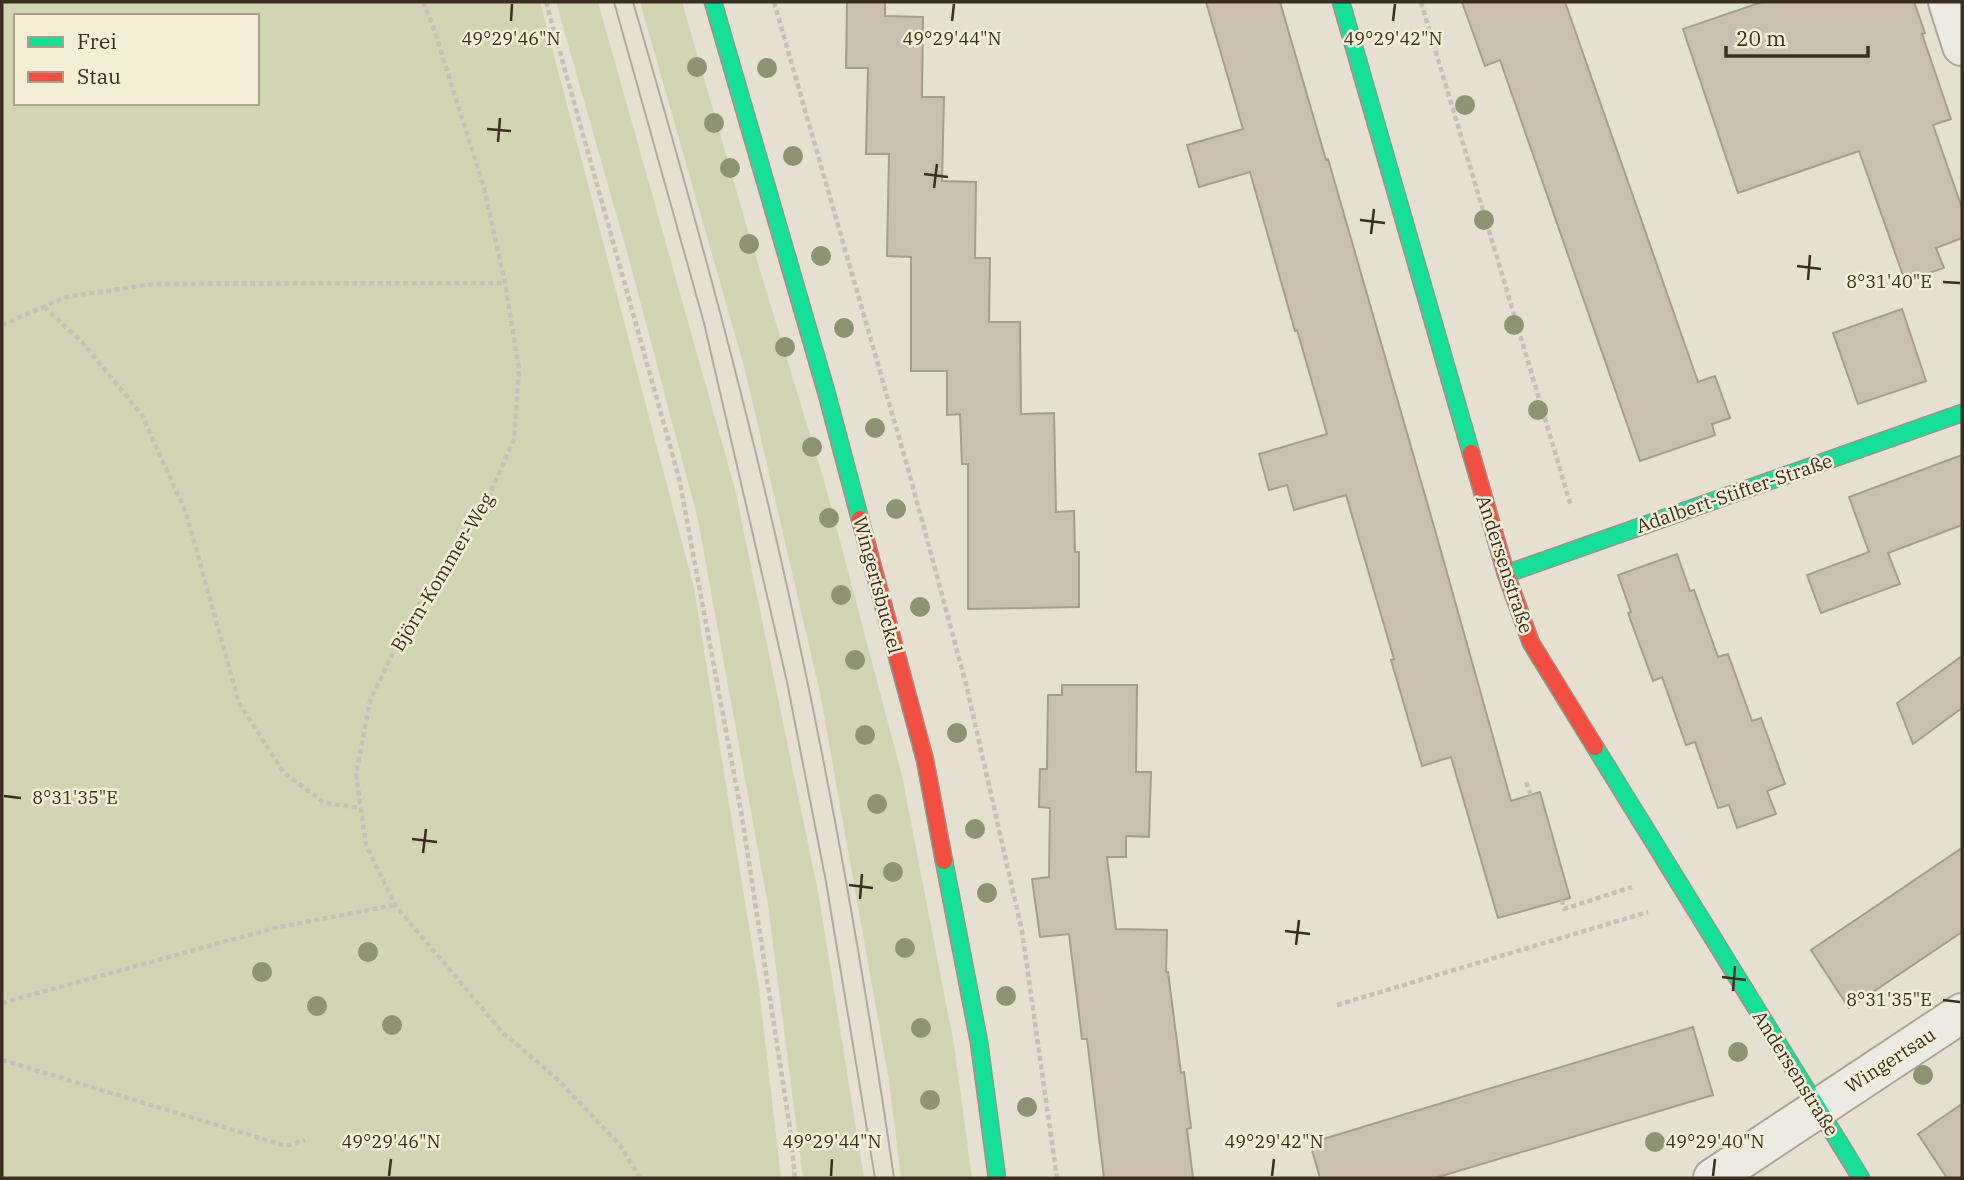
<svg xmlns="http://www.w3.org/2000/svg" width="1964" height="1180" viewBox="0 0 1964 1180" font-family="'IBM Plex Serif',serif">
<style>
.green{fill:#d2d5b3;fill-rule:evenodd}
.building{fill:#c9bfb1;stroke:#a69c8f;stroke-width:2}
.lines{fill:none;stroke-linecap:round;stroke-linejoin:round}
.street-casing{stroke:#aba598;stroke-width:42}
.fast-casing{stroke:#9a9488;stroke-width:19}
.jam-casing{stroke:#9a9488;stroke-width:19}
.path{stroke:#c6c1b8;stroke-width:4.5;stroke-dasharray:5 3.5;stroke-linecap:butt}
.street{stroke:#edeae1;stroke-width:38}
.fast{stroke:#16e098;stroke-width:16}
.jam{stroke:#f24e42;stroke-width:16}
.tram{stroke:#adaaa1;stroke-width:2}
.tree{fill:#8e9473}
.ticks{fill:none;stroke:#3a2e20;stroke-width:2.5}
.labels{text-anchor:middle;stroke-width:5;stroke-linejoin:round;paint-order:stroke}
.street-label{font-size:19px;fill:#3a2e20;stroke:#f5eed6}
.ticks-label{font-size:18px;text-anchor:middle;fill:#3a2e20;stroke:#f5eed6;stroke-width:5;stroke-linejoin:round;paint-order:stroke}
</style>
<rect width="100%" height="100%" fill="#e5e0d0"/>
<!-- green -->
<g class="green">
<path d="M2,2H540L694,588L759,988L781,1178H2ZM16,16H257V103H16Z"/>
<path d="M556,2H598L735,489L819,897L864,1178H803L768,905L698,520L629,259Z"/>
<path d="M640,2H682L746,224L825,484L902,776L954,1045L972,1178H901L889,1081L820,693L745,370Z"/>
</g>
<!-- building -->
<g class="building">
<path d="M847,2H885V16L923,17L922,97H944L942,181L976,182L975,258H990L989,322H1020L1021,414L1054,413L1056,512L1074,511L1075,552H1079V607L968,609V464H962L960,414L947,415V371H911V257L887,256L889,154H866L868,68H846Z"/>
<path d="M1206,2H1280L1326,160L1328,159L1435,530L1511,801L1540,792L1570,898L1498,918L1451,757L1422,766L1391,660L1394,659L1346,495L1294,510L1287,485L1269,490L1259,454L1327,434L1297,330L1295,331L1250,172L1199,187L1187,145L1243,129Z"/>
<path d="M1462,2H1565L1698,382L1715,376L1730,418L1712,424L1715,435L1640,461L1500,60L1485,66Z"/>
<path d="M1762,2H1914L1925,33L1922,34L1951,119L1933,125L1962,208V238L1936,248L1944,268L1905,281L1859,151L1738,193L1683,29Z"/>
<path d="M1902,309L1926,381L1858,404L1833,333Z"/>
<path d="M1962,455V525L1888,553L1900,584L1821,613L1807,575L1869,552L1849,497Z"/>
<path d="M1677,554L1690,591L1694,590L1718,657L1728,654L1752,721L1761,718L1785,784L1767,791L1776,814L1737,828L1729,805L1718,808L1695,742L1686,745L1662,677L1653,681L1628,613L1631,612L1618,575Z"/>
<path d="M1962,656V708L1913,744L1897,703Z"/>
<path d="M1062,685H1137L1136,772H1151L1149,837L1126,836V857H1107L1116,929L1167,930L1166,972H1168L1181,1073L1184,1072L1191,1128L1187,1129L1193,1178H1104L1087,1039H1082L1069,934L1040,937L1032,879L1049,877L1050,808L1039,807L1040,769H1047L1048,695H1062Z"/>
<path d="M1962,848V932L1849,1008L1811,950Z"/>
<path d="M1693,1027L1713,1095L1435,1178H1320L1310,1143Z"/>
<path d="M1962,1104V1178H1947L1918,1134Z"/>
</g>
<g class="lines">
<!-- street casing -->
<g class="street-casing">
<g id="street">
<path d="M1948,2L1962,46"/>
<path d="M1713,1178L1962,1013"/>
</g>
</g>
<!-- fast casing -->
<g class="fast-casing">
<g id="fast">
<path d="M713,2L826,391L860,519"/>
<path d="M1341,2L1471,453"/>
<path d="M1506,574L1962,413"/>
<path d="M1595,747L1861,1178"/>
<path d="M944,861L979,1042L997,1178"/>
</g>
</g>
<!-- jam casing -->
<g class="jam-casing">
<g id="jam">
<path d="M1471,453L1506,574L1531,643L1595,747"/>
<path d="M860,519L925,760L944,861"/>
</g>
</g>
<!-- path -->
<g class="path">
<path d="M423,2L433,26L484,188L505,283L519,369L514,439L486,503L405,627L370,701L356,774L366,845L395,905L503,1033L555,1077L620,1145L640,1178"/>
<path d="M546,2L679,478L742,817L790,1129L795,1178"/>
<path d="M774,2L910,476L966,684L1022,931L1057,1178"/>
<path d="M1421,2L1571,506"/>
<path d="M44,307L82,342L142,415L186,513L239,703L284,773L325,803L360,808"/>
<path d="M2,325L66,297L153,284L505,283"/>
<path d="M1526,782L1531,795"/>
<path d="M1562,900L1564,909L1632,887"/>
<path d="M2,1003L274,928L395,905"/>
<path d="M1337,1005L1648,912"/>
<path d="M2,1060L286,1146L305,1140"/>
</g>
<!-- street -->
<use href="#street" class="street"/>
<!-- fast -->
<use href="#fast" class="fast"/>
<!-- jam -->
<use href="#jam" class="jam"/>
<!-- tram -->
<g class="tram">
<path d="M614,2L704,323L787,682L826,882L875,1178"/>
<path d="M633,2C693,207 750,414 795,623C835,807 867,992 894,1178"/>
</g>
</g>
<!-- trees -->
<g class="tree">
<circle cx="697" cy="67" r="10"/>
<circle cx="767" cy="68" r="10"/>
<circle cx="1465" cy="105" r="10"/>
<circle cx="714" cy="123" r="10"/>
<circle cx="793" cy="156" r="10"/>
<circle cx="730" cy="168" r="10"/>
<circle cx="1484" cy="220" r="10"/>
<circle cx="749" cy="244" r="10"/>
<circle cx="821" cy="256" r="10"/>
<circle cx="1514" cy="325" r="10"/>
<circle cx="844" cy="328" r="10"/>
<circle cx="785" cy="347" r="10"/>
<circle cx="1538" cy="410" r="10"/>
<circle cx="875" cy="428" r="10"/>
<circle cx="812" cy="447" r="10"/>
<circle cx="896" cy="509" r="10"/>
<circle cx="829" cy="518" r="10"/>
<circle cx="841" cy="595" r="10"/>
<circle cx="920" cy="607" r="10"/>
<circle cx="855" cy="660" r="10"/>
<circle cx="957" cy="733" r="10"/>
<circle cx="865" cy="735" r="10"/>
<circle cx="877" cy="804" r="10"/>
<circle cx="975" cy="829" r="10"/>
<circle cx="893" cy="872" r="10"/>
<circle cx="987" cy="893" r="10"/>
<circle cx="905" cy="948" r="10"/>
<circle cx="368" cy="952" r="10"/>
<circle cx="262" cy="972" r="10"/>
<circle cx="1006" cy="996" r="10"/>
<circle cx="317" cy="1006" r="10"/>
<circle cx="392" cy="1025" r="10"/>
<circle cx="921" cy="1028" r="10"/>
<circle cx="1738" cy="1052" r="10"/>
<circle cx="1923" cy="1075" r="10"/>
<circle cx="930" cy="1100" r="10"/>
<circle cx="1027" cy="1107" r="10"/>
<circle cx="1655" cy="1142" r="10"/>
</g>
<!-- ticks -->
<path class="ticks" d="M511,21L512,4M952,21L954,4M1393,21L1395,4M487,129L511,131M498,142L500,118M924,174L948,177M934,188L937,164M1360,220L1385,223M1371,234L1374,209M1797,266L1821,269M1808,280L1810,255M1943,282L1960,283M4,796L21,798M412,839L437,842M423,853L426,829M849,885L873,888M860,899L862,874M1285,931L1310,934M1296,945L1299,920M1722,977L1746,980M1733,991L1735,966M1943,1000L1960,1002M389,1176L391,1159M831,1176L832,1159M1272,1176L1274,1159M1713,1176L1715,1159"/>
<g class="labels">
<!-- street labels -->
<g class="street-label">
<text transform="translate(1734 493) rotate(-19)" y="7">Adalbert-Stifter-Straße</text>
<text transform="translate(1505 564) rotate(72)" y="7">Andersenstraße</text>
<text transform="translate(442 572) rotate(-59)" y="7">Björn-Kommer-Weg</text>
<text transform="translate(878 585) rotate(75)" y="7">Wingertsbuckel</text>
<text transform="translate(1890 1060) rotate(-33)" y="7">Wingertsau</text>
<text transform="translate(1796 1073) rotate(58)" y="7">Andersenstraße</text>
</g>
</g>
<g class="ticks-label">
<text x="511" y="45">49°29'46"N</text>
<text x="952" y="45">49°29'44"N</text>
<text x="1393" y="45">49°29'42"N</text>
<text x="1889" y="288">8°31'40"E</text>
<text x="75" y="804">8°31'35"E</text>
<text x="1889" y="1006">8°31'35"E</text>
<text x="391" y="1148">49°29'46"N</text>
<text x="832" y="1148">49°29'44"N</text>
<text x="1274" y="1148">49°29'42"N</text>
<text x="1715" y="1148">49°29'40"N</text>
</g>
<!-- border -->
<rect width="1964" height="1180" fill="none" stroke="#3a2e20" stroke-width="7"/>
<!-- legend -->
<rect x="14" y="14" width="245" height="91" fill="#f5eed6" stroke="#aaa18d" stroke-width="2"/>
<rect x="28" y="37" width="35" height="10" fill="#16e098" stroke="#aaa18d" stroke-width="2"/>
<text x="77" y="49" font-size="21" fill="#3a2e20">Frei</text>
<rect x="28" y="72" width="35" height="10" fill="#f24e42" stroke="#aaa18d" stroke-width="2"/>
<text x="77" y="84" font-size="21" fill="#3a2e20">Stau</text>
<!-- scale -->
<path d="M1726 46v10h142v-10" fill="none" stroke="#3a2e20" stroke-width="3.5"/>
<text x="1736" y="46" font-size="21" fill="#3a2e20" stroke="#f5eed6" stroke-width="5" paint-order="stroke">20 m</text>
</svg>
